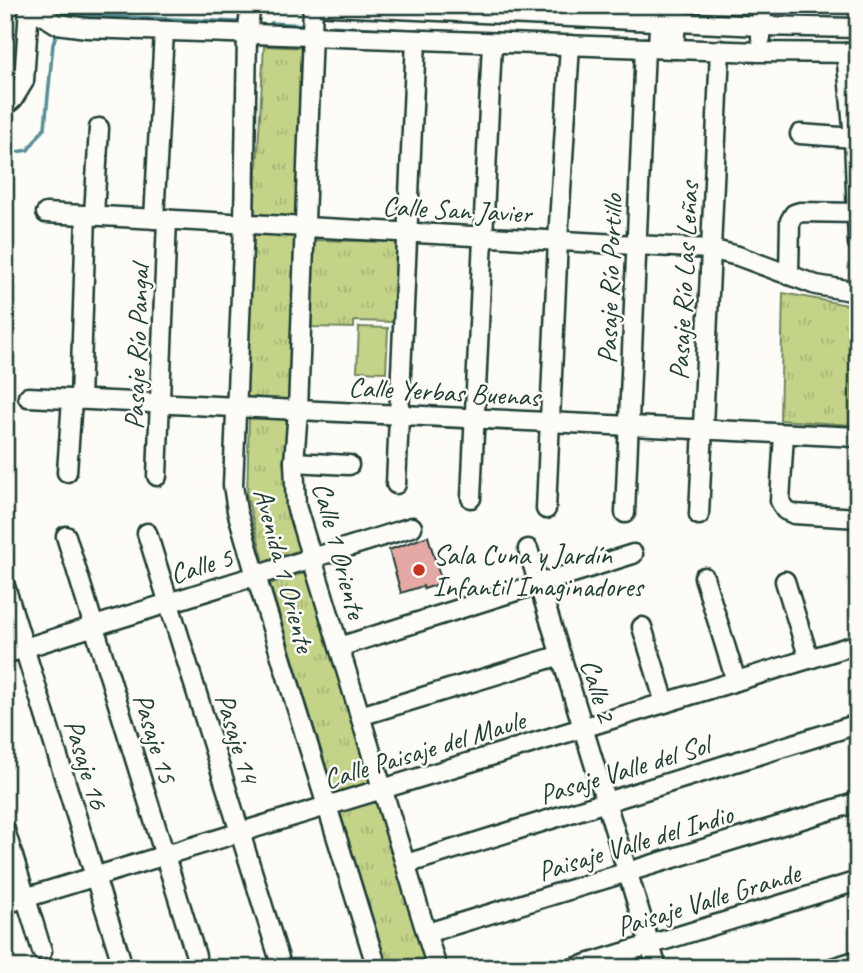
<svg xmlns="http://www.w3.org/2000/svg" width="863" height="973" viewBox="0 0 863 973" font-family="Caveat,sans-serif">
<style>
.grass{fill:url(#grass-tufts);stroke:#71885e;stroke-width:2}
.pitch{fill:#c3d388;stroke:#71885e;stroke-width:2}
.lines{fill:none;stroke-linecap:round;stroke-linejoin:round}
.stream{stroke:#558f96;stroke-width:3.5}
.building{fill:#e4a9a5;stroke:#1f3d34;stroke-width:2}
.minor-casing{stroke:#1f3d34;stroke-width:23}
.minor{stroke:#fdfcf7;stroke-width:18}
.poi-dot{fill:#c8321e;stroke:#fdfcf7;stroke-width:2.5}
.labels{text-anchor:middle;stroke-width:5;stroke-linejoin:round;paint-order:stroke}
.street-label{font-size:28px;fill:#1f3d34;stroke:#fdfcf7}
.poi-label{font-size:28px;fill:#1f3d34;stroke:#fdfcf7;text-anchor:start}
</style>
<defs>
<pattern id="grass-tufts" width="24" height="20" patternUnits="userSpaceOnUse" patternTransform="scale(1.75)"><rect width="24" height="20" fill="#c3d388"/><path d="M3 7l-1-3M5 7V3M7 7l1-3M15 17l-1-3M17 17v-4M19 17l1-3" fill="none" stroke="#a7b676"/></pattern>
</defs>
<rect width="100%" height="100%" fill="#fdfcf7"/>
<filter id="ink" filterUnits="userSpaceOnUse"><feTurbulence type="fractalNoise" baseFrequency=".0143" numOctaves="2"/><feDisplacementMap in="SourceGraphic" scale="14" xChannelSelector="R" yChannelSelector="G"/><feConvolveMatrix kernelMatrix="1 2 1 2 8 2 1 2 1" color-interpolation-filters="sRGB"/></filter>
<g filter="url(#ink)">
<!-- grass -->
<g class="grass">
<path d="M264,46L306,48L296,221L254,219Z"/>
<path d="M254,233L298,235L289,400L245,398Z"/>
<path d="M311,240L398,242L395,322L354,321V328L309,327Z"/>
<path d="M783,293L848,305L854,425L780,420Z"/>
<path d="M249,416L290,417L285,498L300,550L264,562L247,497Z"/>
<path d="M309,571L431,968H388L270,584Z"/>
</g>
<!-- pitch -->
<path class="pitch" d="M359,327L388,328L386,372L357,371Z"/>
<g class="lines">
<!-- stream -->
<g class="stream">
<path d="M63,14L238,22"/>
<path d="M271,23L307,25"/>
<path d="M328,26L491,34"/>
<path d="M5,154L28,150L45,127L53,44L56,35"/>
</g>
</g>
<!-- building -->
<path class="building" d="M428,536L442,583L424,589L423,586L401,593L389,550Z"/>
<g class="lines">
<!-- minor casing -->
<g class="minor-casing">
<g id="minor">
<path d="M26,5L57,24L87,28L760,52L858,53"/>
<path d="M251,5L247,34L244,224L233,485L237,511L256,576L377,968"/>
<path d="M310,5L761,26L858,28"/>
<path d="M313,5L298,410L294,462L296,506L437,968"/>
<path d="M761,38L762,5"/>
<path d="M658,48L660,5"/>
<path d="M674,49L677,5"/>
<path d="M846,53L854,138L858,243"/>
<path d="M5,106L13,99L24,81L29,7L31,5"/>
<path d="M800,134L854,138"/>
<path d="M46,213L710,249L738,256L816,285L858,292"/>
<path d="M94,215L99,128"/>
<path d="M154,219L164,31"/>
<path d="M789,275L790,221L794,214L800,212L857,213"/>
<path d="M28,397L858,437"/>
<path d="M80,400L86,215"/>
<path d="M784,434L780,501L785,510L794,514L858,518"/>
<path d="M294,462L349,465"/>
<path d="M67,472L72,399"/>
<path d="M157,476L167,219"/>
<path d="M396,484L416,40"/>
<path d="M471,498L492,43"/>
<path d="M546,509L558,240L570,45"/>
<path d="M625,513L645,48"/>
<path d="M699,515L720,50"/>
<path d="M147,533L279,958"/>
<path d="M66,536L196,956"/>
<path d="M528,549L657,968"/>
<path d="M704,577L736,681"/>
<path d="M785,581L809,659"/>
<path d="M5,586L120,957"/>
<path d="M642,627L665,703"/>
<path d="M339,647L633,554"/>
<path d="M5,654L412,527"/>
<path d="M360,716L561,655"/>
<path d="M5,830L42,951"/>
<path d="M406,864L858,724"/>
<path d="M5,904L858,644"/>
<path d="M427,933L858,802"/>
<path d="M574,968L858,881"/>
<path d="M832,968L858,960"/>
</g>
</g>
<!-- minor -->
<use href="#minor" class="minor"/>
</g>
</g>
<!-- markers -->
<circle class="poi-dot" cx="419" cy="570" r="7"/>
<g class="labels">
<!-- street labels -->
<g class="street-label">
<text transform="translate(457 209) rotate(3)" y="10">Calle San Javier</text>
<text transform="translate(609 279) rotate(-88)" y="10">Pasaje Río Portillo</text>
<text transform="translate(683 281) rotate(-87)" y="10">Pasaje Río Las Leñas</text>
<text transform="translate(136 347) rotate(-88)" y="10">Pasaje Río Pangal</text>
<text transform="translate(444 391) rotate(3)" y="10">Calle Yerbas Buenas</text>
<text transform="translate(340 550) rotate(75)" y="10">Calle 1 Oriente</text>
<text transform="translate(201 565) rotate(-17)" y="10">Calle 5</text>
<text transform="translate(285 570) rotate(75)" y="10">Avenida 1 Oriente</text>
<text transform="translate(599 690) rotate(73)" y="10">Calle 2</text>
<text transform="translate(156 738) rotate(73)" y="10">Pasaje 15</text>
<text transform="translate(238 738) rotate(73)" y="10">Pasaje 14</text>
<text transform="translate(424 749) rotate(-17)" y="10">Calle Paisaje del Maule</text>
<text transform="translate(87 764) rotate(73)" y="10">Pasaje 16</text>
<text transform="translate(624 769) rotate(-17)" y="10">Pasaje Valle del Sol</text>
<text transform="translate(635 842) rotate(-17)" y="10">Paisaje Valle del Indio</text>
<text transform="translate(708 899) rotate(-17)" y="10">Paisaje Valle Grande</text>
</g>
<!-- poi labels -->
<g class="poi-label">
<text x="433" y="564">Sala Cuna y Jardín<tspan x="433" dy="32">Infantil Imaginadores</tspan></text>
</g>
</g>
<!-- margin -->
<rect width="863" height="973" fill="none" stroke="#fdfcf7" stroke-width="28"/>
<rect x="14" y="14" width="835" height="945" fill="none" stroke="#1f3d34" stroke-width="2.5" filter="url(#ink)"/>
</svg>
